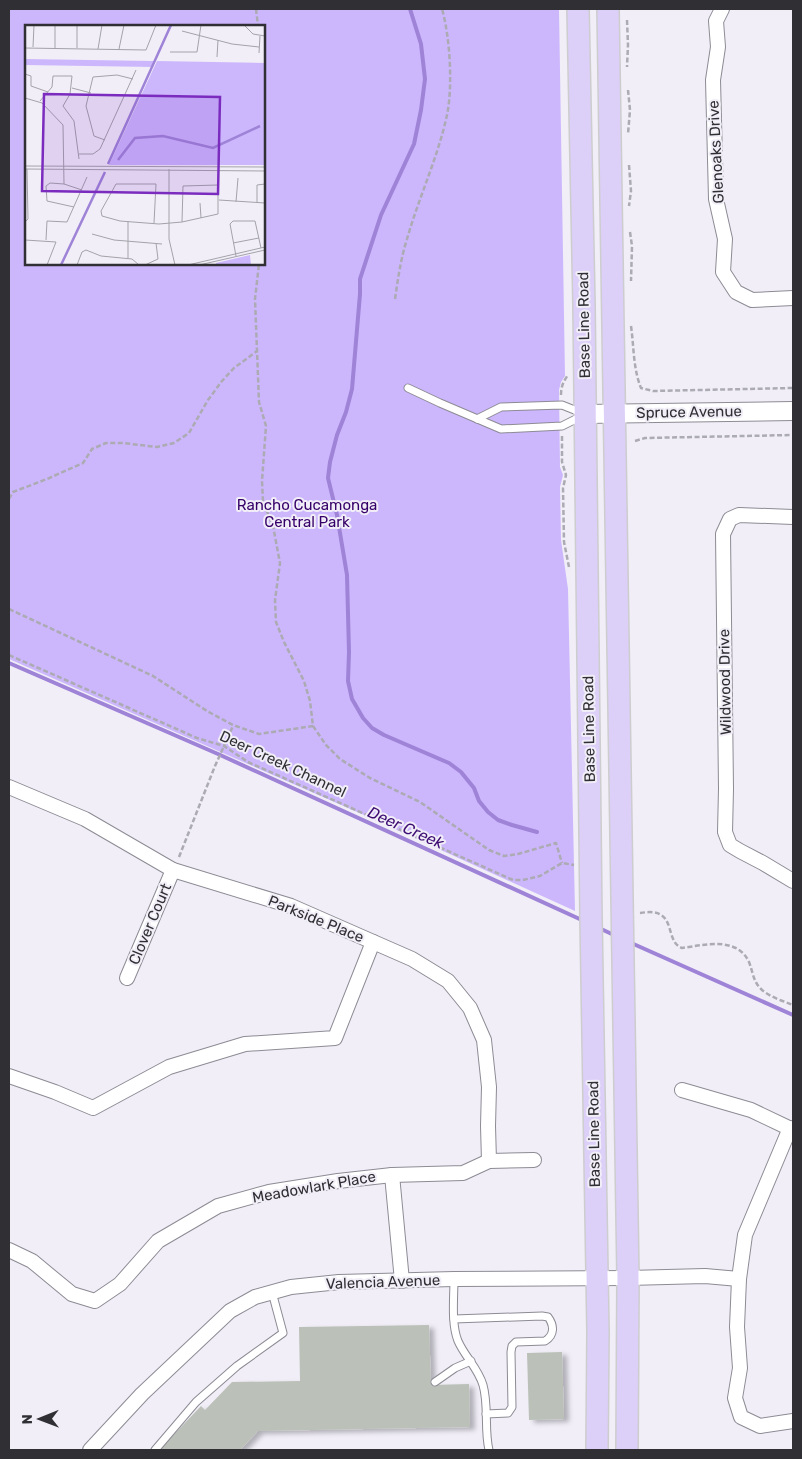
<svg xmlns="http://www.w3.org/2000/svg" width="802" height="1459" viewBox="0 0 802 1459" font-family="Rubik,sans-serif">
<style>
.green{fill:#ccb7fd;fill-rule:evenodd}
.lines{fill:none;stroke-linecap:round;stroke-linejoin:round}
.stream{stroke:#9e83d7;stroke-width:4}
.building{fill:#bbc1b8;filter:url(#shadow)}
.service-casing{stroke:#8d8b94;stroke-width:9}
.minor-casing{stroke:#8d8b94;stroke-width:16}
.tertiary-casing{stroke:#8d8b94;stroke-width:20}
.primary-casing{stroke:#cdcdce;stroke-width:24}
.path{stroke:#acaab2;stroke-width:2.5;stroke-dasharray:5 2.5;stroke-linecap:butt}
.service{stroke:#fff;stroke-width:7}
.minor{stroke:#fff;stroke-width:14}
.tertiary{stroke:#fff;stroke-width:18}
.primary{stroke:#dccff8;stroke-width:21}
.labels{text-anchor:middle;stroke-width:4;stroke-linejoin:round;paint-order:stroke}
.street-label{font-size:15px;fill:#302f33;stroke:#f1eef8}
.park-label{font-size:15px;fill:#360069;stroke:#f1eef8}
.water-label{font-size:16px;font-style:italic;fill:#3e0d73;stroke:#f1eef8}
.inset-river{fill:none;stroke:#9e83d7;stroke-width:2.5}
.inset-road{fill:none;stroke:#a4a2a9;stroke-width:1}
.view{fill:#7b2cbf;fill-opacity:0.15;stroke:#7b2cbf;stroke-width:2.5}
.inset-edge{fill:none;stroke:#302f33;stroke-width:2.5}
</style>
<defs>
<filter id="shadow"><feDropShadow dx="5" dy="3" stdDeviation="2.5" flood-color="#0004"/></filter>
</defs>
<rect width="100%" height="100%" fill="#f1eef8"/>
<!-- green -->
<path class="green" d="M9,9H559L565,376L561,382L559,390L560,467L563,475L560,487L561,540L568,589L575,911L364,815L9,659ZM26,26H264V264H26Z"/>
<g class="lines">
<!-- stream -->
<g class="stream">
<path d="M410,9L421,44L425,79L421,110L414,144L381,215L360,279V294L352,389L346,412L337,435L330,462L328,478L337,515L347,575L349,652L348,681L352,699L363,718L372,728L384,735L449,763L461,772L474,788L479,801L488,812L498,820L512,825L537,832"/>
<path d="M9,663L218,754L584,921"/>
<path d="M599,928L616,936"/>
<path d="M629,942L793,1015"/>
</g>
</g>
<!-- building -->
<g class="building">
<path d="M429,1325L431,1385L469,1384L470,1427L258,1431L240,1450H159L201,1406L205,1410L232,1382L300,1381L299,1327Z"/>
<path d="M562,1352L564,1419L529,1420L527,1353Z"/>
</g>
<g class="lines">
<!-- service casing -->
<g class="service-casing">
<g id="service">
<path d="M408,388L440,403L501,429L562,426L582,416"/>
<path d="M477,419L501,407L562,405L582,413"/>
<path d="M454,1279C454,1297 451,1324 458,1341C465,1357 478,1368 483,1385C489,1406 484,1429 489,1450"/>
<path d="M454,1319L542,1316L548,1317C554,1325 555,1335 545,1341L516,1342L512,1346L511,1352L512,1407L508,1413L486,1414"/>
<path d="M435,1382L455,1368L471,1361"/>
<path d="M155,1450L196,1402L237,1366L283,1333L272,1292"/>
</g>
</g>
<!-- minor casing -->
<g class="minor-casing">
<g id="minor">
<path d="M722,9L716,21L718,47L713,80L716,199L725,239L723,272L736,292L752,300L793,298"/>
<path d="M793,517L739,515L730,519L723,534L726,789L725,832L730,845L740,851L763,863L793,881"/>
<path d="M9,787L85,819L173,870L291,906L412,959L448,981L470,1008L484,1040L489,1087L488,1126L489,1161"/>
<path d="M127,978L173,870"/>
<path d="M9,1076L55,1092L93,1108L169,1067L245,1044L335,1038L373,942"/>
<path d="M682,1090L751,1110L793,1130"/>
<path d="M790,1128L745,1235L739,1279L737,1327L740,1368L735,1398L741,1417L760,1426L793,1421"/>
<path d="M392,1175L402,1281"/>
<path d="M9,1250L32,1261L72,1294L95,1301L120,1284L158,1241L218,1206L269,1192L338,1181L392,1175L463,1173L489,1161L534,1160"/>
<path d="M90,1450L142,1394L230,1311L255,1297L291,1287L339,1282L454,1279L628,1278L705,1276L739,1279"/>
</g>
</g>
<!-- tertiary casing -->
<g class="tertiary-casing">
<path id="tertiary" d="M585,414L793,411"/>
</g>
<!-- primary casing -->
<g class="primary-casing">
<g id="primary">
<path d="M578,9L584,305L591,918L598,1332L597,1450"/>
<path d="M608,9L628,1278L627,1450"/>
</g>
</g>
<!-- path -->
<g class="path">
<path d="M256,9L258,26"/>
<path d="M627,20L628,45L627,67"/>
<path d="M628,90L630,110L628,134"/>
<path d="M629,165L631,191L629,206"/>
<path d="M630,232L632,246L631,281"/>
<path d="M395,299C398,278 401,258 407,239C419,197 438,157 447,115C453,86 450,37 442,9"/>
<path d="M631,326C634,347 633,368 641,388L653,391L793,388"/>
<path d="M561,395C561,387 563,382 568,375"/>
<path d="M562,436V462L566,475L563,488L564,542L569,567"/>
<path d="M635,441L645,438L793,435"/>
<path d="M9,499L13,492L47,479L83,463L92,449L106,443H123L157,447L174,443L189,433L208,400L222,381L234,368L257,351"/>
<path d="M9,609L153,676L207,711L233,725L259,734L313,726L310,701L304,681L284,642L276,622L275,600L280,563L273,526L263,502L262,481L266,426L259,402L255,299L259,264"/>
<path d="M9,655L197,738L224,746L248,762L513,880H523L540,876L562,863L574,865"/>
<path d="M313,726L326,745L340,759L370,778L420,802L489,850L504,856L518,854L556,843L562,863"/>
<path d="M179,857L215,766L233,726"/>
<path d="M640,913C647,912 655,911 661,915C673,922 668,943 682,948C704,945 737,936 749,962C753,972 753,982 762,990C770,997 783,1001 793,1005"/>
</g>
<!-- service -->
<use href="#service" class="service"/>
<!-- minor -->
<use href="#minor" class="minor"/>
<!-- tertiary -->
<use href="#tertiary" class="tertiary"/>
<!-- primary -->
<use href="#primary" class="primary"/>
</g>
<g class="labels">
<!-- street labels -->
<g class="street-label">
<text transform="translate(716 152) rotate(-93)" y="5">Glenoaks Drive</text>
<text transform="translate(584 325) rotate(-91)" y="5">Base Line Road</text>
<text transform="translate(689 412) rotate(-1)" y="5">Spruce Avenue</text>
<text transform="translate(725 682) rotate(-91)" y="5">Wildwood Drive</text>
<text transform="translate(589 729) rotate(-91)" y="5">Base Line Road</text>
<text transform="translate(283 764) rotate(25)" y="5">Deer Creek Channel</text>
<text transform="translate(316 919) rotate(22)" y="5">Parkside Place</text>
<text transform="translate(150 924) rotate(-67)" y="5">Clover Court</text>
<text transform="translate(594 1134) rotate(-91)" y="5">Base Line Road</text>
<text transform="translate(314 1187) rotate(-10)" y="5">Meadowlark Place</text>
<text transform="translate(383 1282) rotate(-2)" y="5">Valencia Avenue</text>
</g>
<!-- park labels -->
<g class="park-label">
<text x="307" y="510">Rancho Cucamonga<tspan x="307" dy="17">Central Park</tspan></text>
</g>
<!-- water labels -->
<g class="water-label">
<text transform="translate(406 827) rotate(24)" y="6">Deer Creek</text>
</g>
</g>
<!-- overview -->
<g transform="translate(25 25)">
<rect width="240" height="240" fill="#f1eef8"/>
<path d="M0,34L127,36H130L128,42L0,40ZM132,36L240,38V140H84ZM225,230L226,240H191V238Z" fill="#ccb7fd"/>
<path class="inset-river" d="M93,135L110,113L138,111L188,123L235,101M83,139L146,0M36,240L80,147"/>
<path class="inset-road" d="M52,0V23M219,0L228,9L240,11M30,1V23M157,6L207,19L234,22M8,22L9,0M0,23L121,25L131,0M73,24L77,0M94,24L99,0M145,27H172L176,0M234,28L235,11M192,32L193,15M0,49L6,51V61L23,67M47,63L66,68M0,73L17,78L38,100L39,159M15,76L27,62L28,51H47L45,69L38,81L49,96L54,134M80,115L69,111L61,81L68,52L92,50L108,54M54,129H68L75,124L111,45M0,141L240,142M0,144L240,146M144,144V214L150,240M194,175L240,178M211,177L213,153M175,178L176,193M232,178V160L240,159M49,182L22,176L21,161L25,158L39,159L57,165M0,197L3,194L2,144M129,198L131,159H91L76,186L77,191L95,196L134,199L157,197L193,189V160L158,161L157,197M67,209L89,215L137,219M0,215L31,217L22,240M21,215L22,196L42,197L62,152M208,218L234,213M211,231L205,199L208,196H230L236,223M103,233V196M52,240L57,227L61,225L76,231L107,234L114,240M120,240L133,234L131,218M163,240L240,222M174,240L240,225"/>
<path class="view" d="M19,69L195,72L193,169L17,166Z"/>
<rect width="240" height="240" class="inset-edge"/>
</g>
<!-- border -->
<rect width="802" height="1459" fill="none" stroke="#302f33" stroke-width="20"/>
<!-- north arrow -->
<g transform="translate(40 1419) rotate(269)" stroke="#f1eef8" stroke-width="4" paint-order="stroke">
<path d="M0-4L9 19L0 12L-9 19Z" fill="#302f33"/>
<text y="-8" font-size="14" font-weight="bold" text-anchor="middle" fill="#302f33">N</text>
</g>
</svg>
